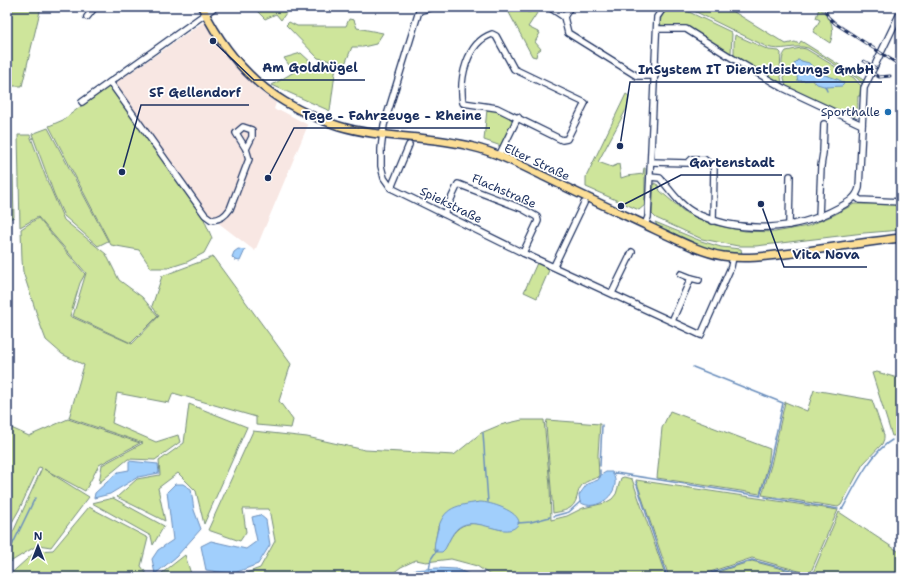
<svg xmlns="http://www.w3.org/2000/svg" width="908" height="584" viewBox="0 0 908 584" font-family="'Shantell Sans',sans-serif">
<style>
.built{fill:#f8e7e3}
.green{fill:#cee59b;stroke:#748a7c;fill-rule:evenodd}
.water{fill:#a1cffc;stroke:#6b8fbd}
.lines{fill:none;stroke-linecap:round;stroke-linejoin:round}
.stream{stroke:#6b8fbd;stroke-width:1.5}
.minor-casing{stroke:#1b2f5e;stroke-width:8}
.major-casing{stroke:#1b2f5e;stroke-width:10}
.minor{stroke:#fff;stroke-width:5.5}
.major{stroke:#fcde96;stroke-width:7}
.rail-casing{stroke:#1b2f5e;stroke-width:3}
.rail{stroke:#fff;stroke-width:1.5;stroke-dasharray:4.5;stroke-linecap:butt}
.poi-dot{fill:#1f6fb2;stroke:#fff;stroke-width:1.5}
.labels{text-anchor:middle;stroke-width:3.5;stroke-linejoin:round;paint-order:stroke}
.poi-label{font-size:12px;fill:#1b2f5e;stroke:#fff;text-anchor:end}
.street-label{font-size:12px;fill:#1b2f5e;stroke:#fff}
.leader{fill:none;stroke:#1b2f5e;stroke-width:1.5}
.callout-dot{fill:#1b2f5e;stroke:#fff;stroke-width:1.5}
.callout-label{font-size:13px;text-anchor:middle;font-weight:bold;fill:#1b2f5e;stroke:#fff;stroke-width:3.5;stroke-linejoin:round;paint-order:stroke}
</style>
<rect width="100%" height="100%" fill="#fff"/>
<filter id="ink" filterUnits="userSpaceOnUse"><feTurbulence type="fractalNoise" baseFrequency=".025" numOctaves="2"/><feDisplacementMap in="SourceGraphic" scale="8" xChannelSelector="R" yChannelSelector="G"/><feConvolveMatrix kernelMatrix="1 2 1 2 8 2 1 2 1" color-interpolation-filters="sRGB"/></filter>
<g filter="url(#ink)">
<!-- built -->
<path class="built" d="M205,21L227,53L255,87L276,103L274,109L277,111H282L308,125L255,251L212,218L205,214L114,84Z"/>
<!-- green -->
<g class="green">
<path d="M7,7H41L22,86H7Z"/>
<path d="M253,7H282L286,13L281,20L276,14L265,19Z"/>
<path d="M506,7H526L527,12H531L533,7H541L528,27L540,33L535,42L541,49L537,52L536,57L532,56Z"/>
<path d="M668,7H683L689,12L731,32L732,34L731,53L730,54L686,27L660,25L661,18Z"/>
<path d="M686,7H726L786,44L795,42L799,44L801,41L865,81L862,84L857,78L808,48C795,44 781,52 767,47Z"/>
<path d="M819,8C831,17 836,28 830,43L813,32L820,20L816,18Z"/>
<path d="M349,19L354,20L357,28L383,33L376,44L363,47H352L345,64L318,58L286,25L289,22L297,26H346Z"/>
<path d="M735,35L769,50L779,51L781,53L780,71L782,83L781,84L734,56V43Z"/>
<path d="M801,48L806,49L854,78L861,86L860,96H858C857,104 860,115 852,118L786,87C784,76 778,60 786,51ZM797,60C812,63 815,72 828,76L814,83Z"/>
<path d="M301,53L313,64L336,66L330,111L272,85L294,72L284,58Z"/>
<path d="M110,84L203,217L212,238L204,253L187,262L168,268H151L139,250L111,245L49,126L63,120Z"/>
<path d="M626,94L629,96L627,108L598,162L612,167L619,164L621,178L627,176L643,174L644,168H645V205L639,210L586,187V177Z"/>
<path d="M487,109C496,111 512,113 512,123L501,146L484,140Z"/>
<path d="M48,128L108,241L98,246L64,216L54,194L32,134Z"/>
<path d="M18,135H30L46,178L64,220L106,254L119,280L142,297L158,316L131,343L73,316L86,273L38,217L20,227Z"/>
<path d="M13,176L14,217L7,220V178Z"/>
<path d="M654,183L658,185L660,191L686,213L711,224L745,231L775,232L808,226L834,215L854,204L901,203V230L864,233L756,246H738L702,239L656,218L652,214Z"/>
<path d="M38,218L85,274L80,283L70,316L132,344L159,316L152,306L162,276L213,257L291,364L279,401L293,420L291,428L256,425V417L173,393L169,403L117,393L112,423L156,442L178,435L180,442L155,460L128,459L99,483L102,465L143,443L69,418L84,365L62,354L46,340L40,324L23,272L22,260L21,229Z"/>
<path d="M655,222L701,241L721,247L741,249L742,254C712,256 684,239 658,227Z"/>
<path d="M537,263L550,268L537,298L524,292Z"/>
<path d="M877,372L901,379V435L892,436L872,373Z"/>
<path d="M814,390L872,400L884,435V439L882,444L863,464L841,505L838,507L762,495L771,465L785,402L807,411Z"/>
<path d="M189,404L247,427L204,524L196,491L178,473L158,488L165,521L117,497L137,479L160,475L159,461L184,443Z"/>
<path d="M670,411L770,449L768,465L760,494L657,478L662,428Z"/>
<path d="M68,419L140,443L99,465L85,491L44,469L89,497L51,547L38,545L7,564V539L14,530L42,468L39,467L19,510L7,531V426L29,436Z"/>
<path d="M522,420H544L550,486L551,520L567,516L583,508L605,503L612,499L616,494L621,478L624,477L632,479L666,577H493L477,566L451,559L426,562L416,560L401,567L388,577H235L260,568L275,541L269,509H243L246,532L240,541L208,530L253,431L307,437L365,450L454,455L481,433L500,425ZM480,502L502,530C475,522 459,516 446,547L434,549L438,526L455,508Z"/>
<path d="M547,420L600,424L598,455L599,477C593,479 586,481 582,485C579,489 578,492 577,497C574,510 564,511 553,513L546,425Z"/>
<path d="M636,480L838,510L810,574L752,558L695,577H669Z"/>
<path d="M113,498L164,526L153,545L151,536L92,503Z"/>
<path d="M89,507L148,538L141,566L149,577H7L36,551L53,550Z"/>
<path d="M839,512L901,553V577H818L812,575Z"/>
<path d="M185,555L192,577H157Z"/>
<path d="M752,561L809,576L812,577H702Z"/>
</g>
<!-- water -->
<g class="water">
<path d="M798,60L809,63L819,73L837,79L843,82L844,84L842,86L827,87L817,84L813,80L798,81L794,64Z"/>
<path d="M238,249L245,250L240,261L235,260L232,257L234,252Z"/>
<path d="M129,461L158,464L159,473L138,477L110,494L94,498L95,493L118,472L129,470Z"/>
<path d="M606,472H612C625,492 595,514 580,502L579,495L587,484L598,480L601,475Z"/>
<path d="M175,484H183L191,489L194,510L201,529L176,557L155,574L152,559L158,550L173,540L167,492Z"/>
<path d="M480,502C490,502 519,511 519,523C508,543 476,513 458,528C451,534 449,542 445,549L442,552H436C433,547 435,542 436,537C442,508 452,506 480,502Z"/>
<path d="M260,515L266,520L270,545L258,564L232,574L206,570L201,546L211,541L246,549L257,541L252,517Z"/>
<path d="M437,568L456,569L476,577H403L414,570Z"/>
</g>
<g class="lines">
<!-- stream -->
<g class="stream">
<path d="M825,86L827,91"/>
<path d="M693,367L783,403L769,466L760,496"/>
<path d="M483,433L488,502"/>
<path d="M895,439H901"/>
<path d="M600,466L602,425"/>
<path d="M600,470V477"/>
<path d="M612,474L616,473L761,496"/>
<path d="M636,482L667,577"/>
<path d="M765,497L838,509"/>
<path d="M841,509L843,508C854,488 871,452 892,440"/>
<path d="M554,516L569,512L580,502"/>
<path d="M518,523L531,522L550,517"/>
<path d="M7,556L35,498"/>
<path d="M429,570L431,559L437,550"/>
<path d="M812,576L815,577"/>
<path d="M699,577L752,560L809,575"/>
</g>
<!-- minor casing -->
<g class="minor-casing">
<g id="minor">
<path d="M215,7L110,82L205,215L212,220C221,219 225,216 230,209L249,159L246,149L236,133L243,127L252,130V137L246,149"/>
<path d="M418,7L419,11L384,125L381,149V166L384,178L391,188L523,253L701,335L731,267L733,257"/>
<path d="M549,7L564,17"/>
<path d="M570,7L564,17L568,33L637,76H655"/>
<path d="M419,11L433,7"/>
<path d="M87,17L95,7"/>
<path d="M657,29H686L732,58L783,88L862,125"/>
<path d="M492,34L496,36L514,69L585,103L567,139L562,140L497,108L463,103C459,80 466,43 492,34Z"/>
<path d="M82,102L110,82"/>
<path d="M499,156L518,117"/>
<path d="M651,162L688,163L692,159H704L712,166H714L713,221"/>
<path d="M650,177L660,178C671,191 681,207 697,214C740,234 796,231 838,208C847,203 856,199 859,188L864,88L901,11"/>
<path d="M391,188L409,145"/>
<path d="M856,197L860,200L901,202"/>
<path d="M444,214L458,184L523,209L537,217L538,221L523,253"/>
<path d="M819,217L821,166L823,153L824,124"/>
<path d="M645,225L648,217L657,17L664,7"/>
<path d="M789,225L790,176"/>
<path d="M554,266L584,203"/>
<path d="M691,278L699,280"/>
<path d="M612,293L632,252"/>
<path d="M672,321L691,278L681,274"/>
</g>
</g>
<!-- major casing -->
<g class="major-casing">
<path id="major" d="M202,7C221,46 248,80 285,102C302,112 320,120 339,126C382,139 429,135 473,147C498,153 522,166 545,177C581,195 618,212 654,229C676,239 699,252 723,256C749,260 775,255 801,252C834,247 867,242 901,238"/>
</g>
<!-- minor -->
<use href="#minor" class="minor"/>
<!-- major -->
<use href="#major" class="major"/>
<!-- rail casing -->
<g class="rail-casing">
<g id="rail">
<path d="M824,7L828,17L836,24L901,66"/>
<path d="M864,61L876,68"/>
<path d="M864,68L879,77L890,76"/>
</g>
</g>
<!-- rail -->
<use href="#rail" class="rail"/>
</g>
</g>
<!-- markers -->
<circle class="poi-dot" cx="888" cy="112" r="4"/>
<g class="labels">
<!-- poi labels -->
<g class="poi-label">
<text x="880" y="116">Sporthalle</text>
</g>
<!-- street labels -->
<g class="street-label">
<text transform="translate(537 162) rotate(25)" y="4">Elter Straße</text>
<text transform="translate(504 191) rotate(23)" y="4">Flachstraße</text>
<text transform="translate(451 205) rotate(26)" y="4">Spiekstraße</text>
</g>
</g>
<!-- callouts -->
<path class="leader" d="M213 41L254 80H365M620 146L630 82H882M122 172L141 105H249M268 178L294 128H490M621 206L681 175H782M761 204L784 267H867"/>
<g class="callout-dot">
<circle cx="213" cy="41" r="4"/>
<circle cx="620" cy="146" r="4"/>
<circle cx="122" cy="172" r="4"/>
<circle cx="268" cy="178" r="4"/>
<circle cx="621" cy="206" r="4"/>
<circle cx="761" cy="204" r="4"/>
</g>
<g class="callout-label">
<text x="310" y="72">Am Goldhügel</text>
<text x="756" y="74">InSystem IT Dienstleistungs GmbH</text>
<text x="195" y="97">SF Gellendorf</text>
<text x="392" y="120">Tege - Fahrzeuge - Rheine</text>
<text x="732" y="167">Gartenstadt</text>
<text x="826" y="259">Vita Nova</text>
</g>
<!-- margin -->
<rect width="908" height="584" fill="none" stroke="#fff" stroke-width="24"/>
<rect x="12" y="12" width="884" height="560" fill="none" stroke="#1b2f5e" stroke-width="1.5" filter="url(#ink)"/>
<!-- north arrow -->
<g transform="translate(38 546)" stroke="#ffffff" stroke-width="3" paint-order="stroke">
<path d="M0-3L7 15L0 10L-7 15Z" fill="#1b2f5e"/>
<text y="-6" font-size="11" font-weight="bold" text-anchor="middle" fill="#1b2f5e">N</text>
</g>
</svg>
